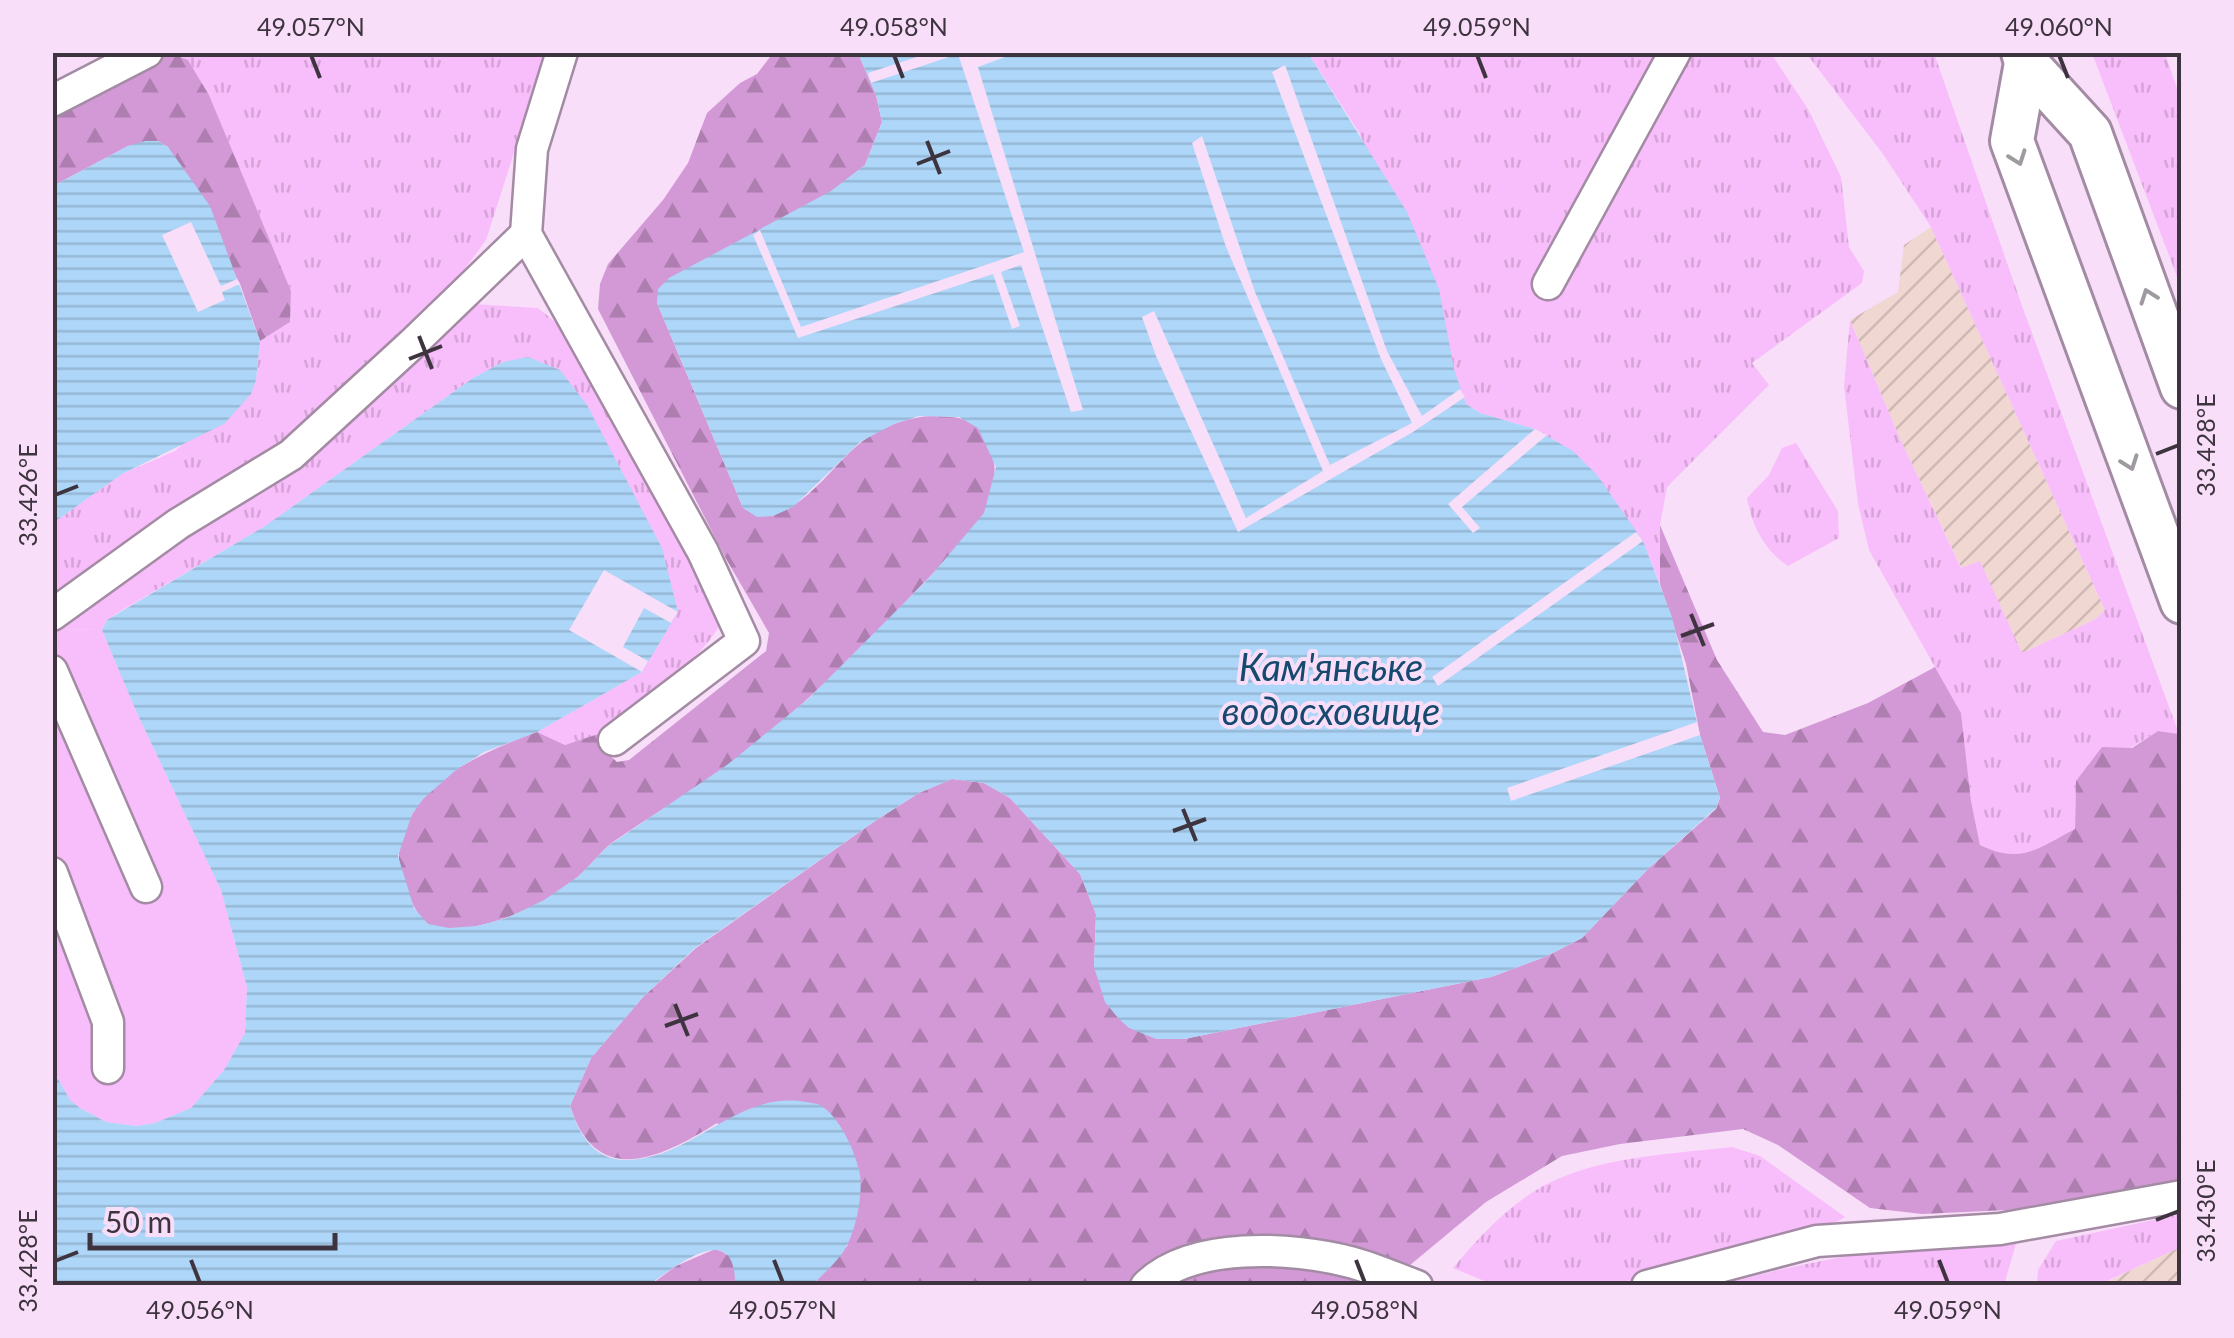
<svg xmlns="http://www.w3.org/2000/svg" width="2234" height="1338" viewBox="0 0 2234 1338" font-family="Lato,sans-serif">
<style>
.industrial{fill:url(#industrial-furrows)}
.grass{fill:url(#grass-tufts)}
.forest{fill:url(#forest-firs)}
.park{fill:#f8bdfb}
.water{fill:url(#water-rules)}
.pier{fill:#f8def9}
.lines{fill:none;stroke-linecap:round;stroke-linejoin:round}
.street-casing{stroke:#a38ba4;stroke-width:35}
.secondary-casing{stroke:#a38ba4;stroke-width:48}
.street{stroke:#fff;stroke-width:30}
.secondary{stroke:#fff;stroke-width:42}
.oneway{stroke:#9e9a9f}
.ticks{fill:none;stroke:#3e343f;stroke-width:4}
.labels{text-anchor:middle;stroke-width:8;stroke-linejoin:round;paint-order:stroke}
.water-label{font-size:38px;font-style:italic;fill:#15496d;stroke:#f8def9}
.neatline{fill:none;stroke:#3e343f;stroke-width:4}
.ticks-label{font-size:25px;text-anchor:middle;fill:#3e343f}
</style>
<defs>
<pattern id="industrial-furrows" width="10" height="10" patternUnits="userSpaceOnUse" patternTransform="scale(2.5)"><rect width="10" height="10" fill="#f1d7d2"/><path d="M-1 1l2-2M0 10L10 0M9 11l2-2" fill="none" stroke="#d0b9b5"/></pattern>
<pattern id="grass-tufts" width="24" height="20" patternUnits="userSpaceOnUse" patternTransform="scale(2.5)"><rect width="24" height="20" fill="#f8bdfb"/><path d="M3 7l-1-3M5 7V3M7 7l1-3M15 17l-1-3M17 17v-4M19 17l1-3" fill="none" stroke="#d6a3d8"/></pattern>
<pattern id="forest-firs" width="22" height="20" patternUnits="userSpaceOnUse" patternTransform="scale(2.5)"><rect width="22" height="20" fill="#d399d6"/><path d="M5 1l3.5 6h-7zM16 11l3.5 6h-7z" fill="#ad7eaf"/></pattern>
<pattern id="water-rules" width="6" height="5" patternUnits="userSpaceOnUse" patternTransform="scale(2.5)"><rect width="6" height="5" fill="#add6f8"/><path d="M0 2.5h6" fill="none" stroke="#96b8d6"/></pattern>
</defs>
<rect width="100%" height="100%" fill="#f8def9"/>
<!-- industrial -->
<g class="industrial">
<path d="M1931,227L2105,610L2096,619L2022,653L1980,562L1962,569L1900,439L1850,320L1898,292L1904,245Z"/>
<path d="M2181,1247V1285L2098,1286L2159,1257Z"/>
</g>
<!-- grass -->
<g class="grass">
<path d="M1770,52L1808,109L1841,177L1849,247L1864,271L1862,283L1752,363L1769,385L1667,487L1660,525V584L1643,541L1623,514L1535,429L1480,413L1466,404L1360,134L1308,53Z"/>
<path d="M170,53H546L486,240L461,274L460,286L472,304L538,308L570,334L589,361L722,621C707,654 629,720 595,735C585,739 574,742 565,745L537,732L642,672L658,643L503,362L473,378L265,526L119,612L107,620L102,630L53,629V523L122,474L175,451L256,380L260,341L290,322L291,291L209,95L188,60Z"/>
<path d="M1806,53H1934L2021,303L2179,734L2158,731L2076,781L2075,829C2038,848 2022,865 1980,845L1971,801L1961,713L1869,550L1858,504L1844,386L1850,320L1900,439L1961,568L1980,561L2022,653L2096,619L2105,610L1931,227L1883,154Z"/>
<path d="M2092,53H2165L2181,100V287Z"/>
<path d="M1796,443L1838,511L1839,538L1788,566C1764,550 1752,526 1747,498L1769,475L1782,448Z"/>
<path d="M1732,1147L1760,1156L1845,1217L1820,1231L1611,1285H1494L1453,1268C1480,1236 1512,1201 1551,1182C1606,1156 1672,1154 1732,1147Z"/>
<path d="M2181,1214V1247L2098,1285H2037L2038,1270L2056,1241Z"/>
<path d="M2018,1237L2004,1285L1717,1286C1818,1257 1914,1244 2018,1237Z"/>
</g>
<!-- forest -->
<g class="forest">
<path d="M170,53L188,60L209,95L291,291L290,322L260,341L240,284L168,147L158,141L128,146L53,186V115Z"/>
<path d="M773,53H858L876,95L882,122L865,165L832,191L657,303L743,508C789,535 826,471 858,445C878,428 908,416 934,416C950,417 965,416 977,427C999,448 999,486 985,512C972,535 934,572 915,592C856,654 796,715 726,766C690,793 650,816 613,842C601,851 592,864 581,874C554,899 516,917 481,925C466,929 442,931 428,924C414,916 398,872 399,856C399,845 407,823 413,813C438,770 494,748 537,732L565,745L598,734L602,748L617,762L629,760L766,651L769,633L725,557L598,309L600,284L608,264L663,200L688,163L707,113L740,83L757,74Z"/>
<path d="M1660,525L1717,660L1763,732L1785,735L1868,703L1935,667L1961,713L1971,801L1980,845C2022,865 2038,848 2075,829L2076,781L2102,747L2132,748L2158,731L2179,734L2181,742L2182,1182L2070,1207L1922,1214L1870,1208L1778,1145L1743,1129L1620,1144L1562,1156L1486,1202L1386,1285L812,1286L848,1245L717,1123C661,1158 597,1190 570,1106L591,1058L643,997L696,948L875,821L919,793L952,779L984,783L1010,798L1080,874L1096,914L1094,967L1184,1039L1491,977L1547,956L1582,938L1647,870L1716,809L1720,798L1700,735L1686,664L1660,584Z"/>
<path d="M715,1249C736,1256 736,1265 735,1285L649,1286L676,1266Z"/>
</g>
<!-- park -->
<path class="park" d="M53,629L102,630L136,711L221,890L247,987L245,1033L224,1070L191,1108L155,1123L137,1126L106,1122L80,1108L70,1101L53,1068Z"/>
<!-- water -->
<g class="water">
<path d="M858,53H1308L1407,212L1439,289L1454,369L1466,404L1480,413L1535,429L1573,451L1597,475L1643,541L1672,617L1700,735L1720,798L1716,808L1647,870L1582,938L1547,956L1491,977L1184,1039H1156L1129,1028L1118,1018L1105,1002L1094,967L1096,914L1080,874L1010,798L984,783L952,779L919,793L875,821L695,948L643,997L591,1058L570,1106C579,1134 593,1160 626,1160C692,1160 737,1090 805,1102C807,1102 818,1104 820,1105C839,1116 854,1149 859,1170C864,1189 857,1227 847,1245C840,1260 824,1273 812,1285H735C736,1218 678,1264 649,1285H53L52,1068L70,1100L80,1108L106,1122L137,1126L155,1123L191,1108L224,1070L245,1033L247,987L221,890L136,711L102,630L107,620L265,526L473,378L503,362L528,357L560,370L587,405L662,548L678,612L642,672L537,732L484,752L456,770L423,799L412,814L398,856L414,908L428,924L449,928L477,926L507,918L544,900L579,876L608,846L727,765L807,700L929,578L984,513L996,467L978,428L959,417L919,416L894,424L860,442L793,507L773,516L757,517L743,508L657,303L658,289L669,278L831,191L865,165L882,122L876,95Z"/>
<path d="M145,141H158L168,147L210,206L260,341L256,380L251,394L224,424L122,474L53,523V186L128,146Z"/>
</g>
<!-- pier -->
<g class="pier">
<path d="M929,53H1016L978,67L1083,410L1071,412L1021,265L1001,272L1020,326L1012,329L993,274L798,338L753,235L760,230L801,327L1024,252L958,54L871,83L868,73Z"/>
<path d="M1285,65L1387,351L1422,416L1460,389L1465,397L1413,432L1238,532L1156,356L1142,317L1154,311L1246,518L1323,471L1226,247L1192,143L1202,136L1255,292L1330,465L1412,423L1381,359L1272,72Z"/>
<path d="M191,222L221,286L237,279L240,284L222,292L225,300L198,312L162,235Z"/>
<path d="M1535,429L1547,435L1462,507L1480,528L1473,533L1448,504Z"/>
<path d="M1636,532L1643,541L1438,686L1432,677Z"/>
<path d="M604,570L678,612L671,623L644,608L623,647L648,661L642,672L569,630Z"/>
<path d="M1697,722L1700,735L1511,801L1507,788Z"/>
</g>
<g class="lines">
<!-- street casing -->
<g class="street-casing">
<g id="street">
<path d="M562,52L532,149L526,234L703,552L744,641L614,740"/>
<path d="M52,101L147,52"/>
<path d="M1548,284L1675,52"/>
<path d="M52,615L178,524L291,455L413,343L526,234"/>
<path d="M52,671L146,887"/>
<path d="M52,873L108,1022V1068"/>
<path d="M1146,1286C1191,1241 1293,1247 1350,1262C1373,1268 1395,1278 1417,1286"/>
<path d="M1647,1286L1817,1241L2000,1229L2182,1196"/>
</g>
</g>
<!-- secondary casing -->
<g class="secondary-casing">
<g id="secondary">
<path d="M2023,52L2026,63L2012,141L2182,602"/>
<path d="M2026,63L2090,133L2182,387"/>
</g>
</g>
<!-- street -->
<use href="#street" class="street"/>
<!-- secondary -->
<use href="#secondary" class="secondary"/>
</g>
<!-- one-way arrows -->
<defs><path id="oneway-chevron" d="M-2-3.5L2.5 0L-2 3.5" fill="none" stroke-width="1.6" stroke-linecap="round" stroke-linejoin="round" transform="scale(2.5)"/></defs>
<g class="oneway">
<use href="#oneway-chevron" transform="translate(2018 158) rotate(70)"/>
<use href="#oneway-chevron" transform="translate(2148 296) rotate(-110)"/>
<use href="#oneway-chevron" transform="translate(2130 463) rotate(70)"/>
</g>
<!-- ticks -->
<path class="ticks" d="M311,55L320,78M894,55L903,78M1477,55L1486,78M2059,55L2068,78M927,141L940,174M917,164L950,151M419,336L432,369M409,359L442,346M2156,454L2179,445M55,495L78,486M1691,614L1704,646M1681,636L1714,624M1183,809L1196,841M1173,831L1206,819M675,1004L688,1036M665,1026L698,1014M2156,1220L2179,1211M191,1260L200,1283M774,1260L783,1283M1356,1260L1365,1283M1939,1260L1948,1283M55,1261L78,1252"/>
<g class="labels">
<!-- water labels -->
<g class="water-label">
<text x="1331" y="681">Кам'янське<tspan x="1331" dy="44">водосховище</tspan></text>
</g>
</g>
<!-- border -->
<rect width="2234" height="1338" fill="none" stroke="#f8def9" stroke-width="110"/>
<!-- scale -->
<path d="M90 1233v15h245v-15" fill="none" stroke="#3e343f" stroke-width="5"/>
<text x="105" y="1233" font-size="30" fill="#3e343f" stroke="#f8def9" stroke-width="8" paint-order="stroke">50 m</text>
<rect x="55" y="55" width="2124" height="1228" class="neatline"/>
<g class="ticks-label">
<text x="311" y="36">49.057°N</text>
<text x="894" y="36">49.058°N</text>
<text x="1477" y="36">49.059°N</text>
<text x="2059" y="36">49.060°N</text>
<text transform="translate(2206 445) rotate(-90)" y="9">33.428°E</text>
<text transform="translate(28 495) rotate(-90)" y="9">33.426°E</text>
<text transform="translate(2206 1211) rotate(-90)" y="9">33.430°E</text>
<text transform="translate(28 1261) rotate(-90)" y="9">33.428°E</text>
<text x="200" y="1319">49.056°N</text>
<text x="783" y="1319">49.057°N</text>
<text x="1365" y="1319">49.058°N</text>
<text x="1948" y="1319">49.059°N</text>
</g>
</svg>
